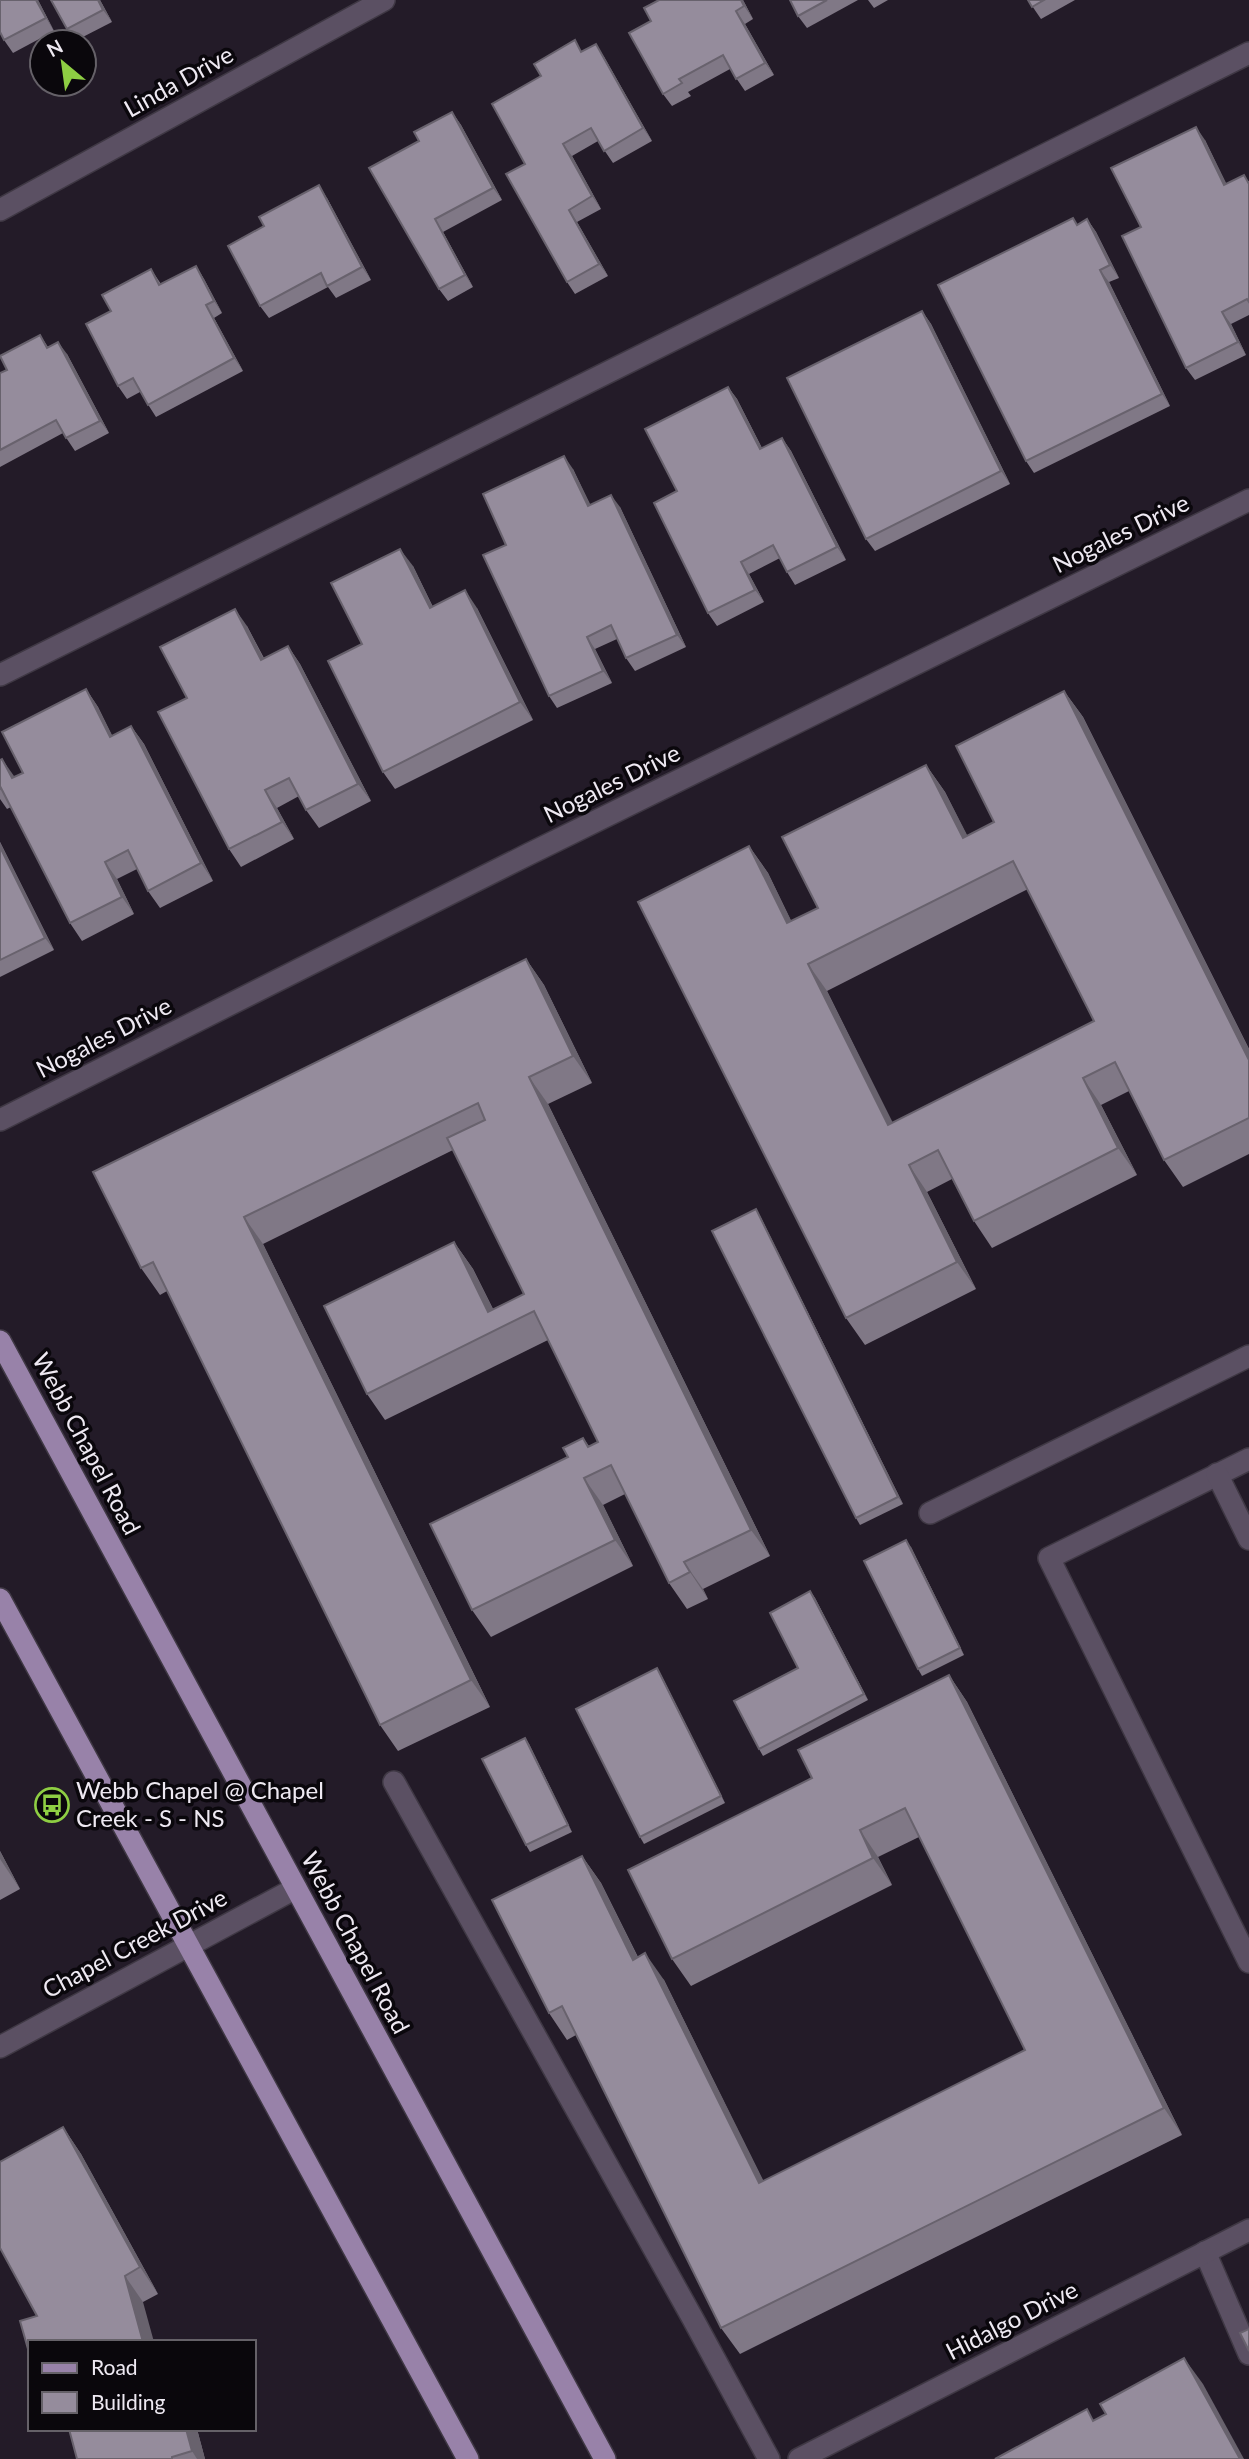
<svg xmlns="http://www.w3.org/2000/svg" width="1249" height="2459" viewBox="0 0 1249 2459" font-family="Lato,sans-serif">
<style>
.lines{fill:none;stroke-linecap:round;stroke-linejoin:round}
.minor-casing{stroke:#3f3844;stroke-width:24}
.major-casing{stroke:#3f3844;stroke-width:24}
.minor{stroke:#5b5063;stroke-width:21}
.major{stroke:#9882a9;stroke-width:21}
.wall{fill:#807886;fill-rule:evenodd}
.shaded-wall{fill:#68626d}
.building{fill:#958c9c;stroke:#68626d;stroke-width:2;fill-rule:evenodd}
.labels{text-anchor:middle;stroke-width:7;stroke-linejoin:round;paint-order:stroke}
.street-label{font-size:24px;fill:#eee9f2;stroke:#0a070c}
.poi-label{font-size:24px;fill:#eee9f2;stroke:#0a070c;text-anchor:start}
</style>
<rect width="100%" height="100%" fill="#231b28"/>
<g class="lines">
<!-- minor casing -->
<g class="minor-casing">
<g id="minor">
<path d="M0,210L384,0"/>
<path d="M0,675L1249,53"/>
<path d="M0,1120L529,854L1249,500"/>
<path d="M1249,1459L1049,1558L1249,1962"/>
<path d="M1217,1474L1249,1539"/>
<path d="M930,1513L1249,1356"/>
<path d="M394,1782L693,2319L769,2459"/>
<path d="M0,2047L296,1888"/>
<path d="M1205,2252L1249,2354"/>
<path d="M799,2459L1249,2230"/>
</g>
</g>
<!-- major casing -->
<g class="major-casing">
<g id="major">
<path d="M0,1341L605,2459"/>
<path d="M0,1599L468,2459"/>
</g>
</g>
<!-- minor -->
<use href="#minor" class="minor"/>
<!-- major -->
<use href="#major" class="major"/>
</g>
<!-- wall -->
<g class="wall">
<path d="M38,0L54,31L13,53L4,40Z"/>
<path d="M100,0L112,22L75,41L67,29Z"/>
<path d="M659,0H743L753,19L745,24L774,75L745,91L730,69L688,92L691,96L672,106L663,94L651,21Z"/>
<path d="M790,0H858L807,28L798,16Z"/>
<path d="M868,0H888L874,8Z"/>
<path d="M1028,0H1075L1041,19Z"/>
<path d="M583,52L604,57L652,141L613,163L598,141L572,156L601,209L577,222L608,276L575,294L567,282L525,164Z"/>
<path d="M452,112L461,125L502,200L443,232L473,287L448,301L439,289L419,141Z"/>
<path d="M1205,140L1226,184L1249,181V315L1231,324L1246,355L1195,380L1186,368L1141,227Z"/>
<path d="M327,198L371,280L336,298L328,287L269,318L260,306Z"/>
<path d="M1087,219L1096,232L1119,278L1109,282L1170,406L1034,473L1026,461L1078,225Z"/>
<path d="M196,266L204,279L222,313L214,318L243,371L156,417L140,392L127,399L118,386L111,311L151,269L161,284Z"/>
<path d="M922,311L931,324L1010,484L875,551L866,539Z"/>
<path d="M40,335L48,347L67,354L109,433L75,451L63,433L0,467V373L7,370Z"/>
<path d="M728,387L737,399L762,448L782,438L791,451L846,560L795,585L787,572L780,558L749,574L764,602L717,626L708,613L677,491Z"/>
<path d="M573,469L590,505L620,507L686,647L635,671L626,658L617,639L595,649L612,683L557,708L549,696L506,545Z"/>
<path d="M413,566L433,607L477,608L533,720L395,789L383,772L362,644Z"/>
<path d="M247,626L264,658L288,646L300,664L371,801L319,828L306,810L299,796L277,808L294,839L241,867L229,849L187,698Z"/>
<path d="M86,689L98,707L112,736L131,726L144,744L213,881L160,908L148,891L137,869L117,879L134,914L82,941L70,923L11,807L7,809L0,799V760L14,777L23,773Z"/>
<path d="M1064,691L1083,717L1249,1049V1154L1183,1187L1164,1160L1129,1091L1101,1105L1137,1175L992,1248L974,1221L952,1179L927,1192L976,1289L865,1345L846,1318L749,846L768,873L791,921L818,908L926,765L945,792L967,836L994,822ZM1028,889L1094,1021L892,1123L827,991Z"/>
<path d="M0,842L54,950L0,977Z"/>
<path d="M526,959L544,985L592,1083L548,1104L770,1556L703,1589L708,1599L687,1609L669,1583L625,1494L603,1505L633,1566L491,1637L472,1610L568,1457L583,1438L589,1446L598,1442L548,1340L385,1420L367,1394L454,1242L473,1269L493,1309L524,1294L453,1150L263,1244L490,1707L398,1751L380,1725L167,1291L160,1295L141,1268Z"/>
<path d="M760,1216L903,1504L860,1525L856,1518Z"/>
<path d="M911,1547L964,1655L922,1676L918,1669Z"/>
<path d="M810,1591L815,1598L868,1700L763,1756L759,1749L798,1668Z"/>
<path d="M661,1675L725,1803L644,1844L640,1837Z"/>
<path d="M949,1675L967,1702L1182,2135L740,2354L721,2328L576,2035L567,2040L549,2013L582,1856L601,1883L638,1957L664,1980L763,2181L1025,2050L919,1837L878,1857L892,1885L691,1986L672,1959L812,1778Z"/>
<path d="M525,1738L529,1744L572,1832L530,1852L526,1845Z"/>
<path d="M0,1851L20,1889L0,1900Z"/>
<path d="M63,2127L81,2154L158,2294L143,2302L37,2316Z"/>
<path d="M69,2429H197L205,2459H77Z"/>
</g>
<!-- shaded-wall -->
<g class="shaded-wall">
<path d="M36,0H38L54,31L46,18Z"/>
<path d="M98,0H100L112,22L103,10Z"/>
<path d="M741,0H743L753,19L744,6Z"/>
<path d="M736,11L745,24L774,75L765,63Z"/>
<path d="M596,44L604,57L652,141L643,128Z"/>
<path d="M452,112L461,125L502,200L493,188Z"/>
<path d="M1196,127L1205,140L1233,197L1224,185Z"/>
<path d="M563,144L572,156L601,209L592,196Z"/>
<path d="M319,185L327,198L371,280L362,267Z"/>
<path d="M569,210L577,222L608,276L599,264Z"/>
<path d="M435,219L443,232L473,287L465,275Z"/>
<path d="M1087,219L1096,232L1119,278L1110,265Z"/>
<path d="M196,266L204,279L222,313L214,301Z"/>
<path d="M1100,270L1109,282L1170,406L1162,394Z"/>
<path d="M206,305L214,318L243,371L234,358Z"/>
<path d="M922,311L931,324L1010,484L1001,471Z"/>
<path d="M1222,312L1231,324L1246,355L1238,342Z"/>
<path d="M58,342L67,354L109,433L100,421Z"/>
<path d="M728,387L737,399L769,462L760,449Z"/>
<path d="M782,438L791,451L846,560L837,547Z"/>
<path d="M564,456L573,469L597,518L588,506Z"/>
<path d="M611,495L620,507L686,647L677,635Z"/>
<path d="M400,549L413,566L442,626L430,608Z"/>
<path d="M741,562L749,574L764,602L755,590Z"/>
<path d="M465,590L477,608L533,720L520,702Z"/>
<path d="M235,609L247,626L273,677L261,660Z"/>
<path d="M587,637L595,649L612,683L603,671Z"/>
<path d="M288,646L300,664L371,801L358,784Z"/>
<path d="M86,689L98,707L122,755L110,737Z"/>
<path d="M1064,691L1083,717L1249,1049V1060Z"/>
<path d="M131,726L144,744L213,881L201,863Z"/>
<path d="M2,759L14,776L12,778Z"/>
<path d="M926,765L945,792L982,864L963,838Z"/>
<path d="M265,790L277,808L294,839L282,822Z"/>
<path d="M0,842L54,950L45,938L0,847Z"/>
<path d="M749,846L768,873L805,949L787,923Z"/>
<path d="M105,862L117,879L134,914L122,897Z"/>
<path d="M526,959L544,985L592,1083L573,1056Z"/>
<path d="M808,964L827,991L907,1151L888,1125Z"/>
<path d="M529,1077L548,1104L770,1556L751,1530Z"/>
<path d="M1083,1078L1101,1105L1137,1175L1118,1148Z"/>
<path d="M909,1165L927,1192L976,1289L957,1262Z"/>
<path d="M756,1209L760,1216L903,1504L898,1497Z"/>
<path d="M244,1217L263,1244L490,1707L471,1680Z"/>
<path d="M454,1242L473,1269L502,1327L488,1312Z"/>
<path d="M584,1478L603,1505L633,1566L615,1540Z"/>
<path d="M906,1540L911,1547L964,1655L960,1648Z"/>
<path d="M684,1562L703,1589L708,1599L690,1572Z"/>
<path d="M810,1591L815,1598L868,1700L864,1694Z"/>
<path d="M657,1668L661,1675L725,1803L721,1796Z"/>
<path d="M949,1675L967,1702L1182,2135L1164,2108Z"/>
<path d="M525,1738L529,1744L572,1832L568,1825Z"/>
<path d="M860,1830L878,1857L892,1885L873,1858Z"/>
<path d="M0,1851L20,1889L0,1859Z"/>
<path d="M582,1856L601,1883L652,1986L633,1960Z"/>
<path d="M645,1953L664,1980L778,2210L759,2183Z"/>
<path d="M63,2127L81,2154L158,2294L140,2267Z"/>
<path d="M125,2276L143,2302L154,2342H143Z"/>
<path d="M1184,2358L1203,2384L1244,2459H1240Z"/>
<path d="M186,2429H197L205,2459H197L192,2451Z"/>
</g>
<!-- building -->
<g class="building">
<path d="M0,0H36L46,18L4,40L0,32Z"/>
<path d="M51,0H98L103,10L67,29Z"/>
<path d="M659,0H741L744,6L736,11L765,63L736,79L723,55L679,79L682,83L663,94L629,33L651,21L644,8Z"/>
<path d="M790,0H827L798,16Z"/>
<path d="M1028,0H1044L1032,7Z"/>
<path d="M575,40L581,52L596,44L643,128L604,151L591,128L563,144L592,196L569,210L599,264L567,282L506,174L525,164L492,104L541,76L534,64Z"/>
<path d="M452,112L493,188L435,219L465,275L439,289L369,168L419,141L414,132Z"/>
<path d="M1196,127L1224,185L1244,175L1249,184V302L1247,299L1222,312L1238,342L1186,368L1122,236L1141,227L1111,168Z"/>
<path d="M319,185L362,267L327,286L321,273L260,306L228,246L264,226L259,217Z"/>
<path d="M1073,218L1077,225L1087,219L1110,265L1100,270L1162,394L1026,461L938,285Z"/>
<path d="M196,266L214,301L206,305L234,358L148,405L133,378L118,386L86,324L111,311L102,295L151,269L159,285Z"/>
<path d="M922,311L1001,471L866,539L787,378Z"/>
<path d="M40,335L47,348L58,342L100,421L66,438L56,420L0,450V373L7,370L0,356Z"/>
<path d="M728,387L760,449L782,438L837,547L787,572L773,545L741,562L755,590L708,613L654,503L677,491L645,429Z"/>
<path d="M564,456L588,506L611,495L677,635L626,658L611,625L587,637L603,671L549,696L483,555L506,545L483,494Z"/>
<path d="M400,549L430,608L465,590L520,702L383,772L328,661L362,644L331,583Z"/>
<path d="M235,609L261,660L288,646L358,784L306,810L289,778L265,790L282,822L229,849L158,712L187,698L160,647Z"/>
<path d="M86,689L110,737L131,726L201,863L148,891L128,850L105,862L122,897L70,923L1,788L0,789V760L2,759L12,778L23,773L2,732Z"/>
<path d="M1064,691L1249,1060V1118L1164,1160L1115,1062L1083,1078L1118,1148L974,1221L938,1150L909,1165L957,1262L846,1318L638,902L749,846L787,923L818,908L782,837L926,765L963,838L994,822L956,746ZM1013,861L1094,1021L888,1125L808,964Z"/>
<path d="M0,847L45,938L0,960Z"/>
<path d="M526,959L573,1056L529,1077L751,1530L684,1562L690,1572L669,1583L611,1465L584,1478L615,1540L472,1610L430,1524L568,1457L563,1448L583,1438L588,1447L598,1442L534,1311L367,1394L324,1306L454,1242L488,1312L524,1294L447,1138L485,1120L478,1103L244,1217L471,1680L380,1725L153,1262L141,1268L93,1172Z"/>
<path d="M756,1209L898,1497L856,1518L712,1231Z"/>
<path d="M906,1540L960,1648L918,1669L864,1561Z"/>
<path d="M810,1591L864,1694L759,1749L734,1701L798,1668L770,1613Z"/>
<path d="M657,1668L721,1796L640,1837L576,1709Z"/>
<path d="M949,1675L1164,2108L721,2328L562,2006L549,2013L492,1900L582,1856L633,1960L645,1953L759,2183L1025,2050L905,1808L860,1830L873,1858L672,1959L628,1870L812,1778L798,1750Z"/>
<path d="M525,1738L568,1825L526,1845L482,1759Z"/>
<path d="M63,2127L140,2267L125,2276L143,2342H30V2356L20,2321L37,2316L0,2248V2162Z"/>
<path d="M1249,2329V2351L1240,2333Z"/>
<path d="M1184,2358L1240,2459H995L1087,2409L1093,2421L1106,2414L1100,2404Z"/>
<path d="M69,2429H186L192,2451L172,2457V2459H77Z"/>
</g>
<!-- icons -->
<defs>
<g id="bus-ring" transform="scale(1.75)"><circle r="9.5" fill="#0a070c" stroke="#8ece43" stroke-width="1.5"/><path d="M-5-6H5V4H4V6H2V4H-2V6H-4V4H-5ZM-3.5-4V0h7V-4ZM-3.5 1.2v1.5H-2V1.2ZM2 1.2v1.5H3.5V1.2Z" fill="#8ece43"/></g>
</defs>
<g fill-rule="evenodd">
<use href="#bus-ring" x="52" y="1805"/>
</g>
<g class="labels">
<!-- street labels -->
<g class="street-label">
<text transform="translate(179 82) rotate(-29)" y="8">Linda Drive</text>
<text transform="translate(1121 534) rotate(-26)" y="8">Nogales Drive</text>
<text transform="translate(612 784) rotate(-26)" y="8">Nogales Drive</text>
<text transform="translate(104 1038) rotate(-27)" y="8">Nogales Drive</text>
<text transform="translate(86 1444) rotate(62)" y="8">Webb Chapel Road</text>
<text transform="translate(355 1943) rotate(62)" y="8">Webb Chapel Road</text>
<text transform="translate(135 1944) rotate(-28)" y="8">Chapel Creek Drive</text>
<text transform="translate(1012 2321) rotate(-27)" y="8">Hidalgo Drive</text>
</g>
<!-- poi labels -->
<g class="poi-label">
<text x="76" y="1799">Webb Chapel @ Chapel<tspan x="76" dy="28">Creek - S - NS</tspan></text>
</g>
</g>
<!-- legend -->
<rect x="28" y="2340" width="228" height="91" fill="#0a070c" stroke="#656168" stroke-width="2"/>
<rect x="42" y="2363" width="35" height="10" fill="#9882a9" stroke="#656168" stroke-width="2"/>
<text x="91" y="2375" font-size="21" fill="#eee9f2">Road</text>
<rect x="42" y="2392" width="35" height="21" fill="#958c9c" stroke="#656168" stroke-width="2"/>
<text x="91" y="2410" font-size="21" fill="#eee9f2">Building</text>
<!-- north arrow -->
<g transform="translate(63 63) rotate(331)"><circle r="33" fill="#0a070c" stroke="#656168" stroke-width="2"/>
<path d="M0-5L12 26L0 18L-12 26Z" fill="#8ece43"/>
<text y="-10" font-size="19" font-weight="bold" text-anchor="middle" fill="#eee9f2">N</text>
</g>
</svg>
